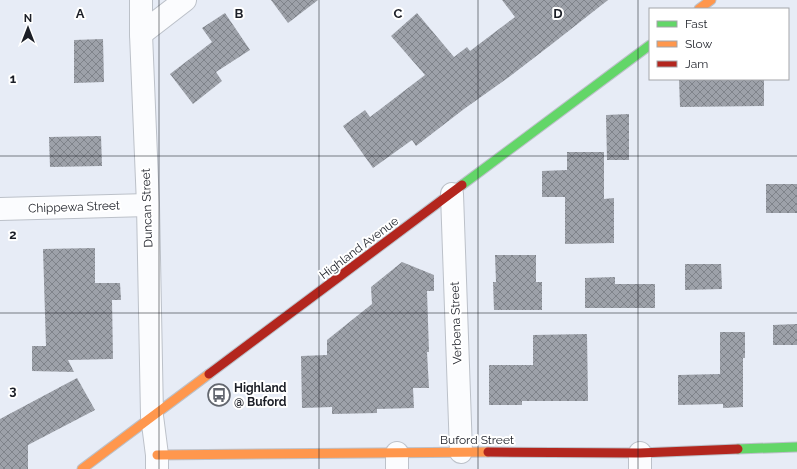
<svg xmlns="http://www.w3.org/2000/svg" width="797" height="469" viewBox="0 0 797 469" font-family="Raleway,sans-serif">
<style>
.building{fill:url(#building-cross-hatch)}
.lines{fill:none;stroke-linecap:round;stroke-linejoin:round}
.street-casing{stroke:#bcc1c9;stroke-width:24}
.fast-casing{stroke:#bcc1c9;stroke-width:11}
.slow-casing{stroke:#bcc1c9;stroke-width:11}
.jam-casing{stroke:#bcc1c9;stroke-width:11}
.street{stroke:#fbfcfe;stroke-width:22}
.fast{stroke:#63d668;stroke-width:9}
.slow{stroke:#ff974d;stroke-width:9}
.jam{stroke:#b3261e;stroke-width:9}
.grid{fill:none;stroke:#1c1f27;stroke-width:1;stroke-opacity:0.55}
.labels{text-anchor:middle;stroke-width:4;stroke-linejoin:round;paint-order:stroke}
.street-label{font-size:12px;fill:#1c1f27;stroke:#fff}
.poi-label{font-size:12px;font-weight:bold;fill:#1c1f27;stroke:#fff;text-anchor:start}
.grid-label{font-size:13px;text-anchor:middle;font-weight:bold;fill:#1c1f27;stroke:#fff;stroke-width:4;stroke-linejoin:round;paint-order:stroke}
</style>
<defs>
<pattern id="building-cross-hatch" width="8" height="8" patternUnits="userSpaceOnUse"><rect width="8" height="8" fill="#9da1a9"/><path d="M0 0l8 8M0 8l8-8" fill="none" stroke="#7f838a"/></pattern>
</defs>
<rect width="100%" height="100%" fill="#e7ecf6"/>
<!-- building -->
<g class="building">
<path d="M271,0H318L288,23Z"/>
<path d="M502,0H608L552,44L509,77L464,109L416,146L412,140L373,168L343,126L365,110L370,117L425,75L391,36L417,13L454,57L467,47L470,51L515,17Z"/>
<path d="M225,13L250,50L216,72L222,81L193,104L170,74L212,42L202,28Z"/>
<path d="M103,39L104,82L74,83V40Z"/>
<path d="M679,79H764V106L680,107Z"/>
<path d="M629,114V160H607L606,115Z"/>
<path d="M101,136L102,166L50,167L49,137Z"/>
<path d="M567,152H604V199L614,198V243L565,244V197H542V171L567,170Z"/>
<rect x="766" y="184" width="31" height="29"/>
<path d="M95,248V283H120L121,300H112L113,359L68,360L74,372L32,371V346H46L43,249Z"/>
<path d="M495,255H536V282H542V310H494L493,282H496Z"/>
<path d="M402,262L434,275V291H427L429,352H427L429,388H413L414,408L377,409V413L332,414V407L302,408L301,356L327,355V340L372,304L371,287Z"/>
<path d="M685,264H721L722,289L685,290Z"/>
<path d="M615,277V284H655V308H585V278Z"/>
<path d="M797,324V345H773V325Z"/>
<path d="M720,332H745V358H743V407L723,408V404L678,405V375L720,374Z"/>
<path d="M587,334L588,401H522V405H489V365H533V335Z"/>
<path d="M77,378L95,410L28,445V469H0V419Z"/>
</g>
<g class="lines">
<!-- street casing -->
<g class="street-casing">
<g id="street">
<path d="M141,0V34L148,205L152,416L157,455V469"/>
<path d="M141,34L185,0"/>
<path d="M452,194L461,452"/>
<path d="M0,209L148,205"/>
<path d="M397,453V469"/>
<path d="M640,453V469"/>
</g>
</g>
<!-- fast casing -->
<g class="fast-casing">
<g id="fast">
<path d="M462,185L650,45"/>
<path d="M738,449L797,447"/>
</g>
</g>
<!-- slow casing -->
<g class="slow-casing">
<g id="slow">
<path d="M699,9L711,0"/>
<path d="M157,455L488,452"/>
<path d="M82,469L209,374"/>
</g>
</g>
<!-- jam casing -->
<g class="jam-casing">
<g id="jam">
<path d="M209,374L462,185"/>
<path d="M488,452L640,453L738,449"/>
</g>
</g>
<!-- street -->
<use href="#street" class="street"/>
<!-- fast -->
<use href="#fast" class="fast"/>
<!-- slow -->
<use href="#slow" class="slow"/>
<!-- jam -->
<use href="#jam" class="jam"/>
</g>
<!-- grid -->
<path class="grid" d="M159,0V469M319,0V469M478,0V469M638,0V469M0,156H797M0,313H797"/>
<!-- icons -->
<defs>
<g id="bus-ring" transform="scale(1.15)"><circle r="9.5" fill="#fff" stroke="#63676f" stroke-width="1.5"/><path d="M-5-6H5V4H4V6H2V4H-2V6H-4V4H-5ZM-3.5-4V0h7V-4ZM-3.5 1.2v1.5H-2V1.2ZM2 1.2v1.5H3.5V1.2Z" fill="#63676f"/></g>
</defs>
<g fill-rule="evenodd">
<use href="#bus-ring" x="219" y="395"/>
</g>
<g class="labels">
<!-- street labels -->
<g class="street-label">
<text transform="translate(74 207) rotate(-2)" y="4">Chippewa Street</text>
<text transform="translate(147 208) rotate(-92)" y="4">Duncan Street</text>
<text transform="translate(359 248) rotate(-37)" y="4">Highland Avenue</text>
<text transform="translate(456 323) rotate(-92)" y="4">Verbena Street</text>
<text x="477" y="444">Buford Street</text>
</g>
<!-- poi labels -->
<g class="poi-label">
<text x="234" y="392">Highland<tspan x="234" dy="14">@ Buford</tspan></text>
</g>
</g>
<g class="grid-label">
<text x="80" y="18">A</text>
<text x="239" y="18">B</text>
<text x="398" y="18">C</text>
<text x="558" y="18">D</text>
<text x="13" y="83">1</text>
<text x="13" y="239">2</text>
<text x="13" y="395">3</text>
</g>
<!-- legend -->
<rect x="649" y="8" width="140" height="72" fill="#ffffff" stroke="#a4a5a9"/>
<rect x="657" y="21" width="20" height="6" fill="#63d668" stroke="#a4a5a9"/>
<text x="685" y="28" font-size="12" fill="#1c1f27">Fast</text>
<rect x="657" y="41" width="20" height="6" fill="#ff974d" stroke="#a4a5a9"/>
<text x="685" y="48" font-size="12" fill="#1c1f27">Slow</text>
<rect x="657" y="61" width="20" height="6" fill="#b3261e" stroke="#a4a5a9"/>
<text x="685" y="68" font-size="12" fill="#1c1f27">Jam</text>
<!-- north arrow -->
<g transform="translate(28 28)" stroke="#ffffff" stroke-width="3" paint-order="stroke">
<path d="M0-3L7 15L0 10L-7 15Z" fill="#1c1f27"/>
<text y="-6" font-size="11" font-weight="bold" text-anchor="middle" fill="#1c1f27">N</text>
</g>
</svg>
